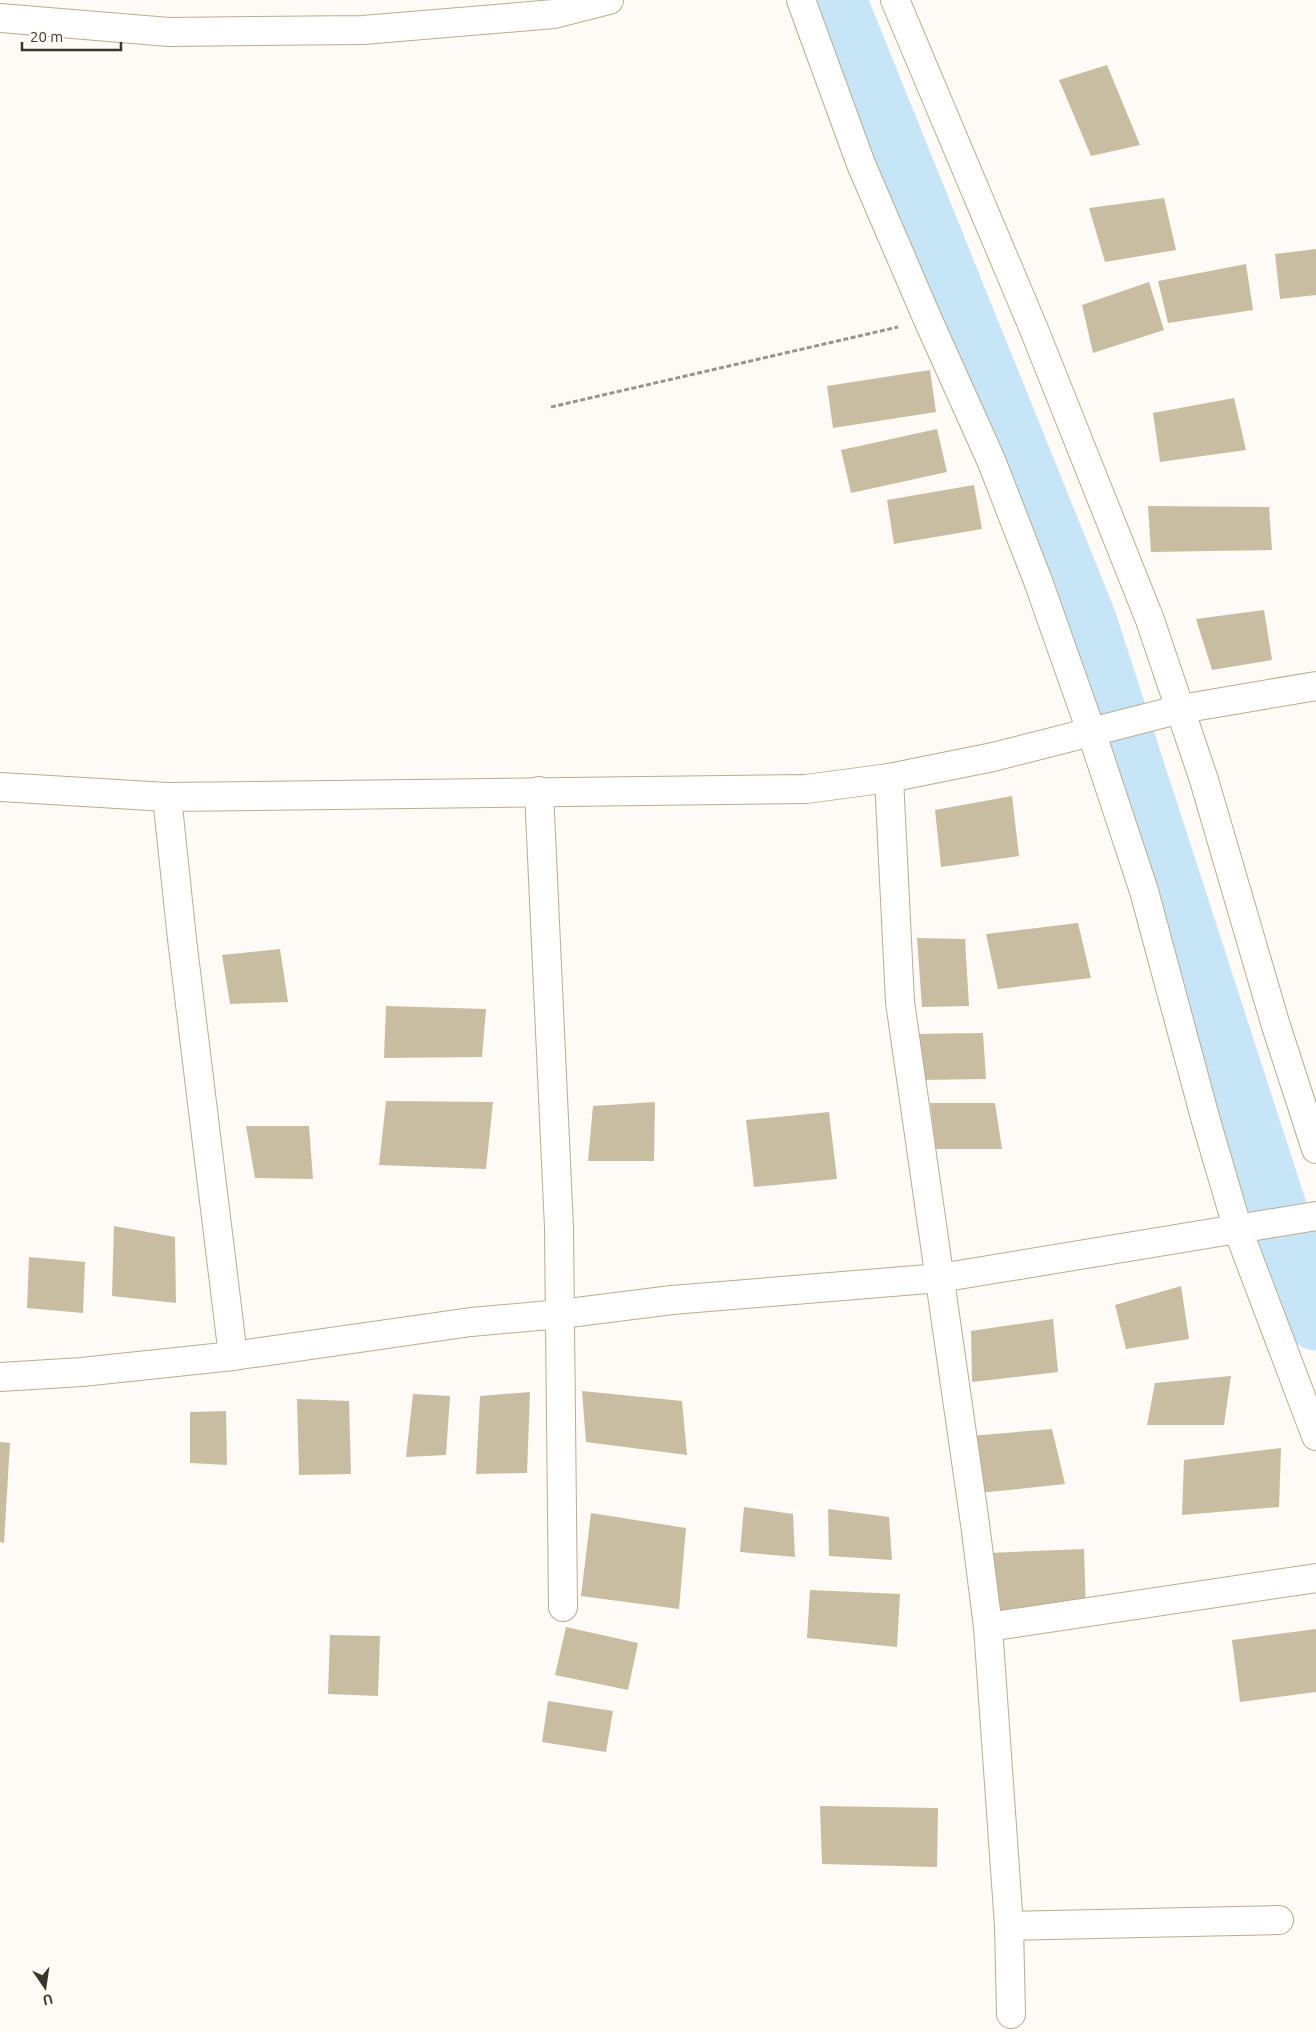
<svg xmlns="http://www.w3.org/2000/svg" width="1316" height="2032" viewBox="0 0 1316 2032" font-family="Ubuntu,sans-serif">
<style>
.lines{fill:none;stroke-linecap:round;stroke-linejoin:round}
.river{stroke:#c6e5f6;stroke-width:59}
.building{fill:#c9bda1}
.minor-casing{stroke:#b9ad91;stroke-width:30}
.path{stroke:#98948c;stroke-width:3;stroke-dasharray:5 2.5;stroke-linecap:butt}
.minor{stroke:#fff;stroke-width:28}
</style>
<rect width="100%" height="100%" fill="#fefbf6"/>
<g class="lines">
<!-- river -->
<path class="river" d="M837,0L1087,620L1292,1254L1316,1321"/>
</g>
<!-- building -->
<g class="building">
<path d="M1107,65L1140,145L1091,156L1059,80Z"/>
<path d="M1164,198L1176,250L1105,262L1089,208Z"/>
<path d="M1316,249V295L1280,299L1275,254Z"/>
<path d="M1246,264L1253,310L1168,323L1158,281Z"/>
<path d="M1149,282L1164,330L1093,353L1082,305Z"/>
<path d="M930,370L936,412L833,428L827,386Z"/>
<path d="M1234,398L1246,450L1160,462L1153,413Z"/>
<path d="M937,429L947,472L851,493L841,450Z"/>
<path d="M974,485L982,529L894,544L887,500Z"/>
<path d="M1148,506L1269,507L1272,550L1151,552Z"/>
<path d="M1264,610L1272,660L1212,670L1196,619Z"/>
<path d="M1012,796L1019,856L941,867L935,810Z"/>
<path d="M1078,923L1091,978L998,989L986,934Z"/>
<path d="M917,938L965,939L969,1006L922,1007Z"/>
<path d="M280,949L288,1002L230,1004L222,955Z"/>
<path d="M386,1006L486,1009L482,1057L384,1058Z"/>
<path d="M983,1033L986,1079L920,1080L914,1034Z"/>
<path d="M386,1101L493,1102L486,1169L379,1165Z"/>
<path d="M655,1102L654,1161H588L593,1106Z"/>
<path d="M930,1103H995L1002,1149H936Z"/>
<path d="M829,1112L837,1179L754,1187L746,1120Z"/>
<path d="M246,1126H309L313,1179L255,1178Z"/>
<path d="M114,1226L175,1237L176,1303L112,1296Z"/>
<path d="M29,1257L85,1262L83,1313L27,1308Z"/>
<path d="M1181,1286L1189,1339L1126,1349L1115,1305Z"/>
<path d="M1053,1319L1058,1372L972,1382L971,1331Z"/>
<path d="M1231,1376L1224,1425H1147L1155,1383Z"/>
<path d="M582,1391L682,1401L687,1455L586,1442Z"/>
<path d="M530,1392L527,1473L476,1474L480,1396Z"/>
<path d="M413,1394L450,1396L446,1455L406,1457Z"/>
<path d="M297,1399L349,1401L351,1474L299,1475Z"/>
<path d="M226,1411L227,1465L190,1463V1412Z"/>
<path d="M1052,1429L1065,1484L979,1493L970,1436Z"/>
<path d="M0,1442L10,1443L4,1543L0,1542Z"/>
<path d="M1281,1448L1279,1507L1182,1515L1184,1460Z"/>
<path d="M744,1507L793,1514L795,1557L740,1552Z"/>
<path d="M828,1509L889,1517L892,1560L829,1556Z"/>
<path d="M591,1513L686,1528L679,1609L581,1596Z"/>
<path d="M1084,1549L1086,1610H991L989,1553Z"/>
<path d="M810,1590L900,1594L897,1647L807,1638Z"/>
<path d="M566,1627L638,1643L628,1690L555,1675Z"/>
<path d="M1316,1629V1692L1240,1702L1232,1640Z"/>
<path d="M330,1635L380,1636L378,1696L328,1694Z"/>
<path d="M548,1701L613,1711L606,1752L542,1742Z"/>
<path d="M820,1806L938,1808L937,1867L822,1864Z"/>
</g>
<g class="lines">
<!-- minor casing -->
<g class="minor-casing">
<g id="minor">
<path d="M801,0L861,164L928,320L991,460L1038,581L1091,731L1144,891L1206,1121L1238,1230L1316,1436"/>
<path d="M895,0L1033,327L1150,620L1204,780L1276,1026L1316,1149"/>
<path d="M0,18L169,32L363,30L554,14L609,0"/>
<path d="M889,778L993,757L1181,709L1316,686"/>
<path d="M0,787L167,797L806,789L889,778L900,1002L975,1524L988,1627L1009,1926L1011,2014"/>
<path d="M539,791L559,1228L563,1607"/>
<path d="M167,797L182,939L233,1356"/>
<path d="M0,1377L82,1372L233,1356L471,1322L561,1314L672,1300L940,1278L1316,1216"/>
<path d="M988,1627L1316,1578"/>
<path d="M1009,1926L1279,1920"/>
</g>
</g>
<!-- path -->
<path class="path" d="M551,407L898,327"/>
<!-- minor -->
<use href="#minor" class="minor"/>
</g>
<!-- north arrow -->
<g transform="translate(45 1987) rotate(167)" stroke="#fefbf6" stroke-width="4" paint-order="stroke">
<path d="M0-4L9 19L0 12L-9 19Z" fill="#3b362b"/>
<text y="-8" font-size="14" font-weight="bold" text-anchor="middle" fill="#3b362b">U</text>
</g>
<!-- scale -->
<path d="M22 42v8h99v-8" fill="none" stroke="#3b362b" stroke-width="2.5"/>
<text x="30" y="42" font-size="15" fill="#3b362b" stroke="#fefbf6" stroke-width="4" paint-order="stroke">20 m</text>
</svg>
